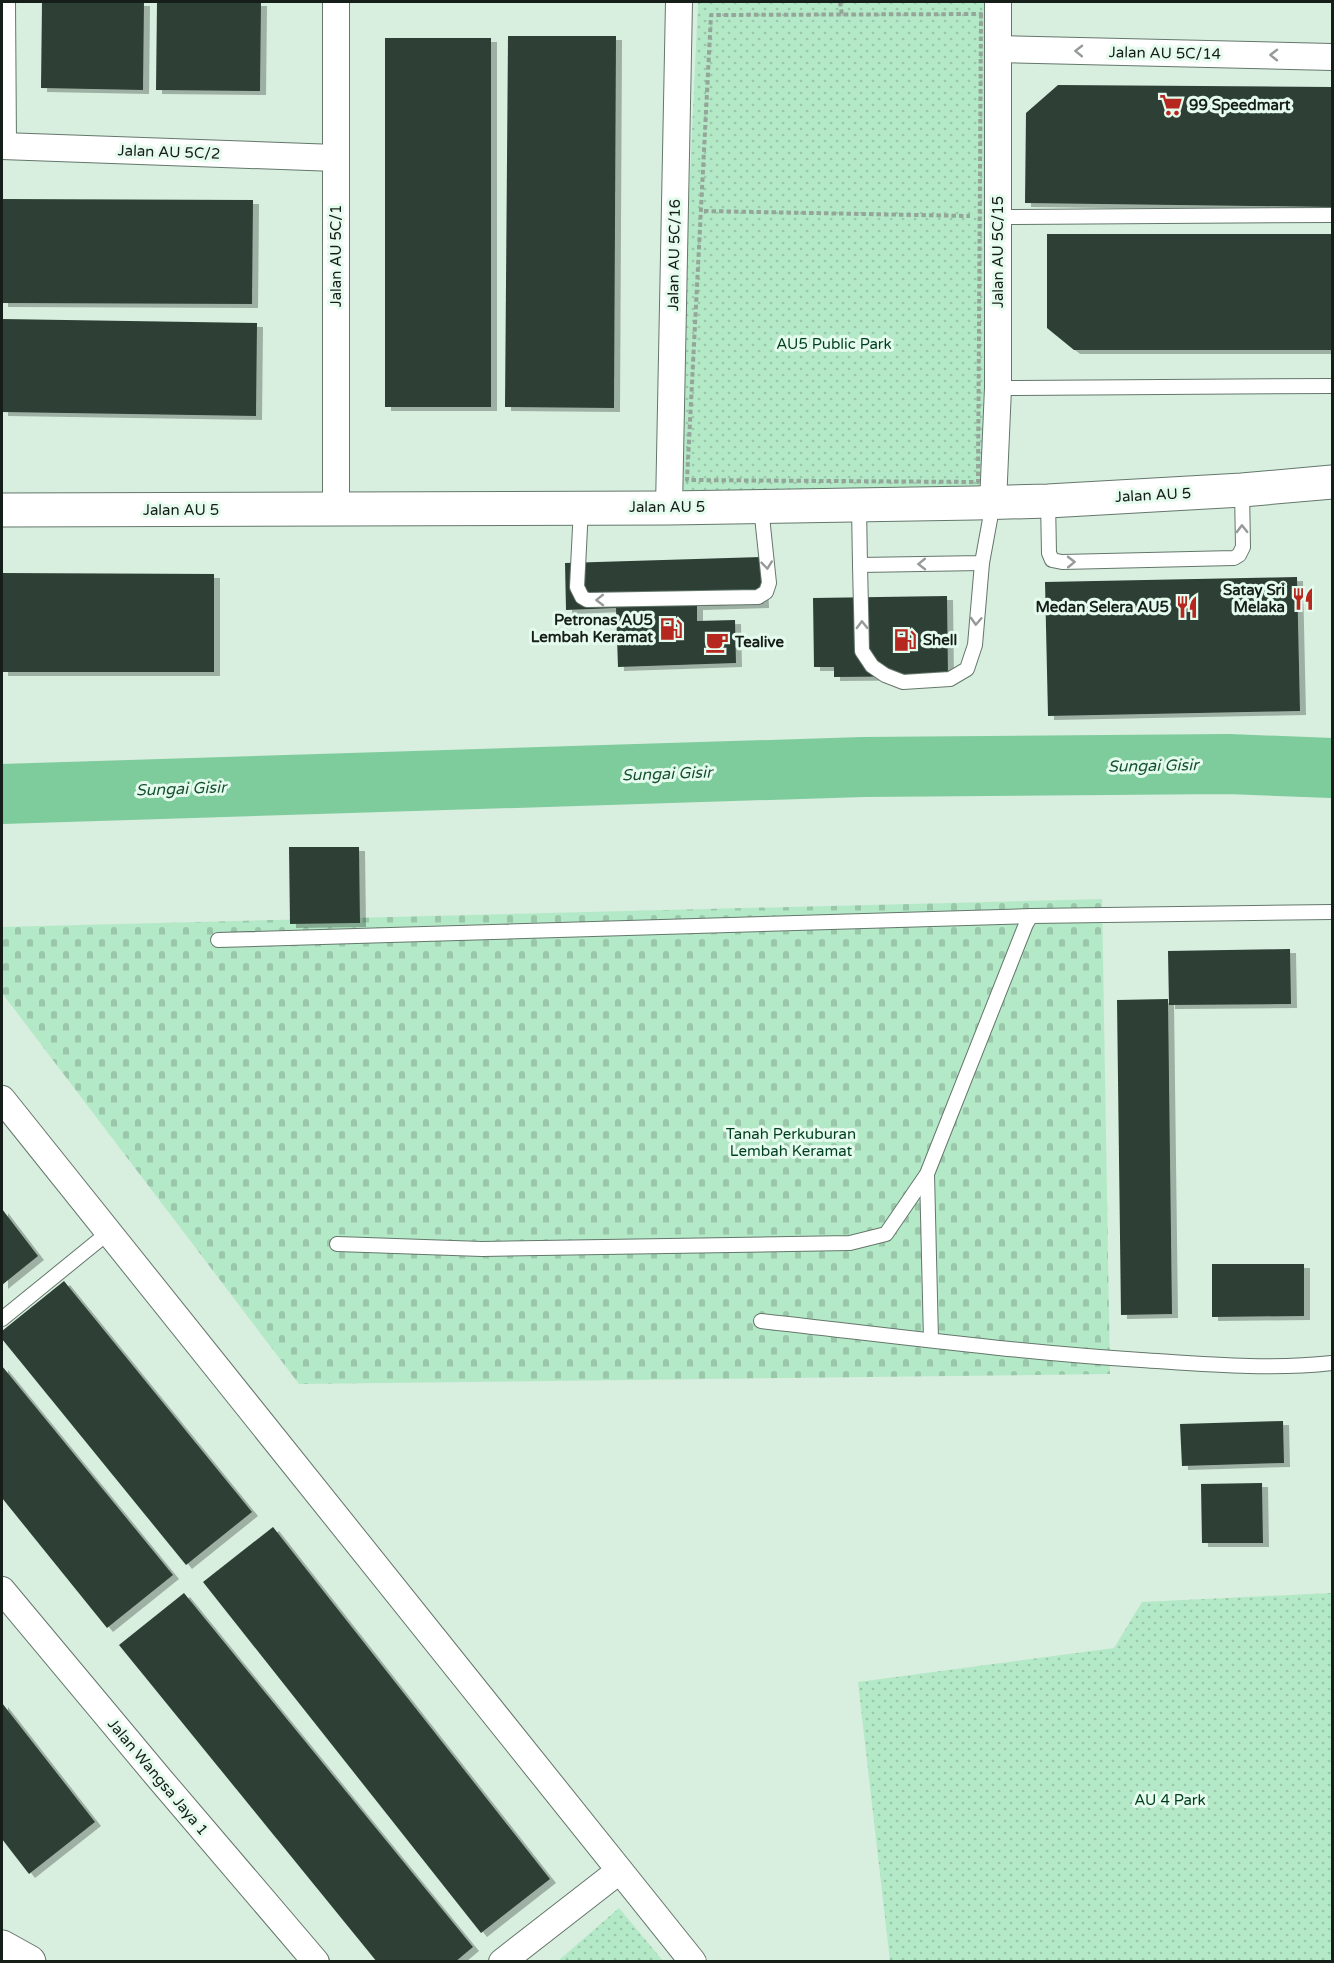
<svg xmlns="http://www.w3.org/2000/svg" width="1334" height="1963" viewBox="0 0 1334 1963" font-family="'Varela Round',sans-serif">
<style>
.cemetery{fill:url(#cemetery-stones)}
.park{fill:url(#park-dots)}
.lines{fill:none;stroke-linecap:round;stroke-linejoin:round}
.river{stroke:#7ecb9c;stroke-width:60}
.building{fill:#2e4034;filter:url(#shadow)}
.lane-casing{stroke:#64776b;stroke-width:16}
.street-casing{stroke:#64776b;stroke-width:28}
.secondary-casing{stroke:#64776b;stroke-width:35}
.path{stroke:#94a599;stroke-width:4;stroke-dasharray:4.5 3;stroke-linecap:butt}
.lane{stroke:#fff;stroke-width:14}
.street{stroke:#fff;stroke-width:26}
.secondary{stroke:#fff;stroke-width:33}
.oneway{stroke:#969a98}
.labels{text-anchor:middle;stroke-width:6;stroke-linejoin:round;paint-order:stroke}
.street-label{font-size:15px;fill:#161e19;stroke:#e5fbed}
.poi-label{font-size:15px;font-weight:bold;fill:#161e19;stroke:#e5fbed;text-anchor:start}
.park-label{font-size:15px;fill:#003e21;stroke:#e5fbed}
.water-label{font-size:16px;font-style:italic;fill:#175132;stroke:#e5fbed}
</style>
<defs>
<pattern id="cemetery-stones" width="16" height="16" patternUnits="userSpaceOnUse" patternTransform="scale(1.5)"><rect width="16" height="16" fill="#b4e9c7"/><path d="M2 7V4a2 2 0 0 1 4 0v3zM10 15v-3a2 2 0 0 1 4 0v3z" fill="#9ac7aa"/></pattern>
<pattern id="park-dots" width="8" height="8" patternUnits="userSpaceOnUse" patternTransform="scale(1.5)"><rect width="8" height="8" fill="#b4e9c7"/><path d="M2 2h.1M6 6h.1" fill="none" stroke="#9ac7aa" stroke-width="1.8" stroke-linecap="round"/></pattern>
<filter id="shadow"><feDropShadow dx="6" dy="4" stdDeviation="0" flood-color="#0004"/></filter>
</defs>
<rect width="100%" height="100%" fill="#d8eedf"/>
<!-- cemetery -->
<path class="cemetery" d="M1102,899L1110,1374L299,1384L2,993V927Z"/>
<!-- park -->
<g class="park">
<path d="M698,3H989L985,496L675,497Z"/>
<path d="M1332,1593V1961H890L858,1682L1114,1648L1142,1602Z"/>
<path d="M619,1908L663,1961H558Z"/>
</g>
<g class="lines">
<!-- river -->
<path class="river" d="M2,794L863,767L1228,764L1332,768"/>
</g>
<!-- building -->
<g class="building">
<path d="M42,2H144L143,90L41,88Z"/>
<path d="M157,2H261L260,91L156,90Z"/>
<path d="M508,36H616L614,408L505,407Z"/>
<rect x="385" y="38" width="106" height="369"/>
<path d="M1058,85L1332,87V207L1025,203L1026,113Z"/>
<path d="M2,199L253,200L252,304L2,303Z"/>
<path d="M1047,234H1332V350H1074L1047,328Z"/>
<path d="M2,319L257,323L256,416L2,412Z"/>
<path d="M761,557L763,604L697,606V621L735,620L736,663L618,667L616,608L566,610L565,563Z"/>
<path d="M2,573L214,574V672H2Z"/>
<path d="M1297,577L1300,711L1048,716L1045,582Z"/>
<path d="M947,596L948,676L834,677V667H814L813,598Z"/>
<path d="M289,847H359L360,923L290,924Z"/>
<path d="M1290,949L1291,1004L1169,1005L1168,951Z"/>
<path d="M1168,999L1172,1314L1121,1315L1117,1000Z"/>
<path d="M2,1209L38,1256L2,1285Z"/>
<path d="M1212,1264H1304V1316L1212,1317Z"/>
<path d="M64,1281L252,1512L186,1565L2,1339V1331Z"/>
<path d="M2,1366L173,1575L107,1628L2,1498Z"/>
<path d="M1283,1421L1284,1463L1182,1466L1180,1424Z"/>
<path d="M1262,1483L1263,1543H1202L1201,1484Z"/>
<path d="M273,1527L550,1879L481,1933L203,1582Z"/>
<path d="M184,1593L473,1947L455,1962H377L119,1645Z"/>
<path d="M2,1703L95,1822L29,1874L2,1839Z"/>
</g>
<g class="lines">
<!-- lane casing -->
<g class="lane-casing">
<g id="lane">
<path d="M998,217L1332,215"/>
<path d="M998,388L1332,386"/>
<path d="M1048,501L1049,553L1052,560L1062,562L1234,558L1239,555L1243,547L1242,490"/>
<path d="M859,506L860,565L982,563L993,503"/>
<path d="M581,508L577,587L582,597L587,600L758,597L766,592L769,583L761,507"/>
<path d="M860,565L862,651L872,666L885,675L903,682L950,679L967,669L975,645L982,563"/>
<path d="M218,940L1031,916"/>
<path d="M927,1174L931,1340"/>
<path d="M337,1244L482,1249L850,1243L886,1234L927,1174L1026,924L1031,916L1332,912"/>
<path d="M2,1319L109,1232"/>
<path d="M761,1321C887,1335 1014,1352 1141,1360C1204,1364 1270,1370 1332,1363"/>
</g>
</g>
<!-- street casing -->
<g class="street-casing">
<g id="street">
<path d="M2,2L3,146"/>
<path d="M336,2V510"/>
<path d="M998,49L1332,57"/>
<path d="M2,146L336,158"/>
<path d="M993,503L998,388V2"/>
<path d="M669,508L679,2"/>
<path d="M2,1099L693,1962"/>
<path d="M2,1590L159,1778L316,1962"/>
<path d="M502,1962L619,1871"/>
</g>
</g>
<!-- secondary casing -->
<g class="secondary-casing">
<g id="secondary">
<path d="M2,510L669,508L975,503L1048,501L1242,490L1332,482"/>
<path d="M2,1947L29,1962"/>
</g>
</g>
<!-- path -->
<g class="path">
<path d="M840,2L842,15"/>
<path d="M981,14L978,482L687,480L711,15Z"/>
<path d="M704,211L970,216"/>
</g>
<!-- lane -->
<use href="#lane" class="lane"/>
<!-- street -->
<use href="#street" class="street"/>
<!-- secondary -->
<use href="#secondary" class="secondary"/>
</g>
<!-- one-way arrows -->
<defs><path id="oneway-chevron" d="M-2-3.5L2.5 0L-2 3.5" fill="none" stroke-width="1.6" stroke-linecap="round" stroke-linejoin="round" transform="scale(1.5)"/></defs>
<g class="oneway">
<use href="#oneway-chevron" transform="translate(1079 51) rotate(-179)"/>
<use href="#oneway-chevron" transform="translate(1274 55) rotate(-179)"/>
<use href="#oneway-chevron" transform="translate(1242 529) rotate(-91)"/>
<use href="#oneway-chevron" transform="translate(1071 562) rotate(-1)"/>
<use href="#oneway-chevron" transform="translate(922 564) rotate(179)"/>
<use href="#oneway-chevron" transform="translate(767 565) rotate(84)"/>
<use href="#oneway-chevron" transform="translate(600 600) rotate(179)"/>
<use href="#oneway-chevron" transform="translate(976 621) rotate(93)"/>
<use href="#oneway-chevron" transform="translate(862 625) rotate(-91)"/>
</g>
<!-- icons -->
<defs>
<g id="supermarket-bare" transform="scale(1.8)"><path d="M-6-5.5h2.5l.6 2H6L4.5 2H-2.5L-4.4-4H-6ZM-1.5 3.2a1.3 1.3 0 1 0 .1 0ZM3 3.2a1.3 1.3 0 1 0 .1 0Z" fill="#b6271f" stroke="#e5fbed" stroke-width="2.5" paint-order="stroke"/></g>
<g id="restaurant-bare" transform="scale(1.8)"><path d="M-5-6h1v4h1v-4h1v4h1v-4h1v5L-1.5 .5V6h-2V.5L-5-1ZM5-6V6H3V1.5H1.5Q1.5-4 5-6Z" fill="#b6271f" stroke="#e5fbed" stroke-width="2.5" paint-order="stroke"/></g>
<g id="fuel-bare" transform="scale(1.8)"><path d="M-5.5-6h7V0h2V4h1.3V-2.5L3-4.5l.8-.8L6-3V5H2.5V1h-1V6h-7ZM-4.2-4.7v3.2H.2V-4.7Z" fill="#b6271f" stroke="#e5fbed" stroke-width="2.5" paint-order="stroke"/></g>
<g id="cafe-bare" transform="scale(1.8)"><path d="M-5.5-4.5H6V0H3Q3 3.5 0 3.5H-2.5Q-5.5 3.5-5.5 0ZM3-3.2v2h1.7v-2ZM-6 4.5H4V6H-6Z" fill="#b6271f" stroke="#e5fbed" stroke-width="2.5" paint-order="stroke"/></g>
</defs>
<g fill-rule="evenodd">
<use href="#supermarket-bare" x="1171" y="105"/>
<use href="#restaurant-bare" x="1303" y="599"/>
<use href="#restaurant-bare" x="1187" y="607"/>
<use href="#fuel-bare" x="671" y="629"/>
<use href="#fuel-bare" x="905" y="640"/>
<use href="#cafe-bare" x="717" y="642"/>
</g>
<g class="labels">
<!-- street labels -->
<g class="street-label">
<text transform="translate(1165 53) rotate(1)" y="5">Jalan AU 5C/14</text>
<text transform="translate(169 152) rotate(2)" y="5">Jalan AU 5C/2</text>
<text transform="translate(998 252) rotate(-90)" y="5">Jalan AU 5C/15</text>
<text transform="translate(674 255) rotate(-89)" y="5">Jalan AU 5C/16</text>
<text transform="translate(336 256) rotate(-90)" y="5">Jalan AU 5C/1</text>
<text transform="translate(1153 495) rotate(-3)" y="5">Jalan AU 5</text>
<text x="667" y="512">Jalan AU 5</text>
<text x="181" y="515">Jalan AU 5</text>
<text transform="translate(158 1777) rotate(50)" y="5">Jalan Wangsa Jaya 1</text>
</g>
<!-- poi labels -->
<g class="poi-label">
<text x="1189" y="110">99 Speedmart</text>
<text x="1285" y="595" text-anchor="end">Satay Sri<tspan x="1285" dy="17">Melaka</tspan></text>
<text x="1169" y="612" text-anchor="end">Medan Selera AU5</text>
<text x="653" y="625" text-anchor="end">Petronas AU5<tspan x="653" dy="17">Lembah Keramat</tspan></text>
<text x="923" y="645">Shell</text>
<text x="735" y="647">Tealive</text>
</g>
<!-- park labels -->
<g class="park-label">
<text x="834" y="349">AU5 Public Park</text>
<text x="791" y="1139">Tanah Perkuburan<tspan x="791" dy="17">Lembah Keramat</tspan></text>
<text x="1170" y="1805">AU 4 Park</text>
</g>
<!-- water labels -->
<g class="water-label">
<text transform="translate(1153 765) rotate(-1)" y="6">Sungai Gisir</text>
<text transform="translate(667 773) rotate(-2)" y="6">Sungai Gisir</text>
<text transform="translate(181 788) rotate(-2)" y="6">Sungai Gisir</text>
</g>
</g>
<!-- border -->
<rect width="1334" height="1963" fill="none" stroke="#161e19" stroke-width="6"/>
</svg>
